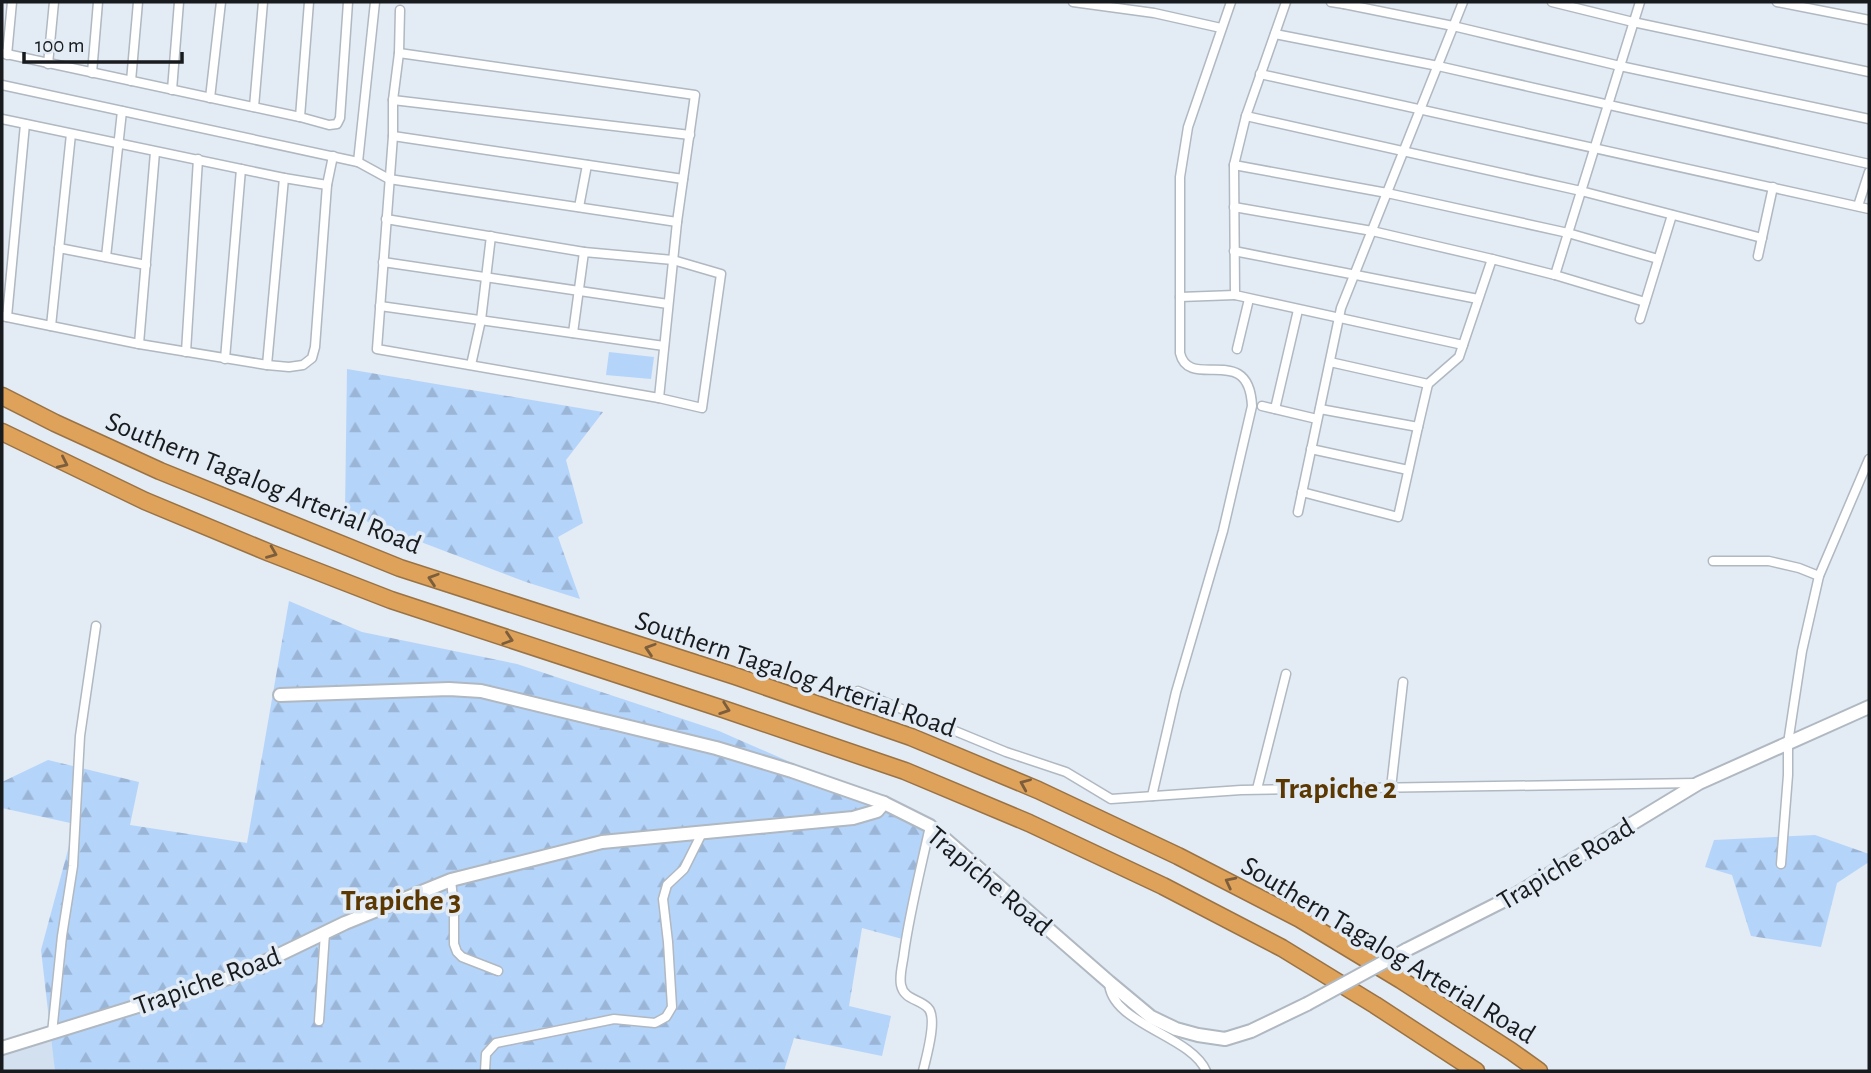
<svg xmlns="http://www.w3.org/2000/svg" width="1871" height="1073" viewBox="0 0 1871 1073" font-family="'Alegreya Sans',sans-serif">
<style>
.built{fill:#d3e0ef}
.forest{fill:url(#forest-firs)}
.garden{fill:#b5d4fa}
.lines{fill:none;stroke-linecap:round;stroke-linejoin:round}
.street-casing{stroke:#b0b8c1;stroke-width:11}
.secondary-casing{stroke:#b0b8c1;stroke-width:16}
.highway-casing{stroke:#997345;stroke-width:19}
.street{stroke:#fff;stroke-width:8}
.secondary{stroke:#fff;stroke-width:12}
.highway{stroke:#dfa25a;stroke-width:16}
.secondary-bridge-casing{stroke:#b0b8c1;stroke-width:16;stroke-linecap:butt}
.secondary-bridge{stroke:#fff;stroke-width:12}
.oneway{stroke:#7c5e3c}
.labels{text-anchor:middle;stroke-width:7;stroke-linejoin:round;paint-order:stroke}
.street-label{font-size:28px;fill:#181b1e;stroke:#e3ebf4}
.neighbourhood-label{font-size:30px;font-weight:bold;fill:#5b3701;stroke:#e3ebf4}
</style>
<defs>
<pattern id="forest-firs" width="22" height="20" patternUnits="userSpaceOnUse" patternTransform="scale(1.75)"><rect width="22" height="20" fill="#b5d4fa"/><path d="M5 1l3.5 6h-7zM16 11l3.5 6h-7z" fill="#9bb5d6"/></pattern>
</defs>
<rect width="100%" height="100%" fill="#e3ebf4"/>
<!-- built -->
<path class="built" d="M56,1036L61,1071H2V1056Z"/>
<!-- forest -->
<g class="forest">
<path d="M347,369L603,412L566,460L583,523L558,537L580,599L526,582L345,513Z"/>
<path d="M289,601L362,632L517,664L719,731L884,803L930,826L906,940L862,928L849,1006L891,1016L882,1056L794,1038L784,1071H55L41,950L75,824L2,808V782L48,760L139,782L130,825L247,843Z"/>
<path d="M1815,835L1869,854V862L1837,883L1821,947L1751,936L1732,875L1705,867L1714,840Z"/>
</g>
<!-- garden -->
<path class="garden" d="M609,352L654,357L651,379L606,375Z"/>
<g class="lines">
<!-- street casing -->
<g class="street-casing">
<g id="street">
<path d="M1073,2L1154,13L1221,28"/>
<path d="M1286,2L1246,116L1234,165L1235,295L1463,345L1492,259L1555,275L1645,302"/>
<path d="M1331,2L1344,4L1345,2"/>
<path d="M1552,2L1633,22L1869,72"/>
<path d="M1777,2L1869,20"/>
<path d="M1344,4L1453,26L1620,66L1869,119"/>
<path d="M400,10L399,53L393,100V136L377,349L659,398L702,408L721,274L673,260L584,252L573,333"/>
<path d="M1275,34L1438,66L1869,164"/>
<path d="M2,53L300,117L329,125L337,124L340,118L348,2"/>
<path d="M399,53L695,95L677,222L659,398"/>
<path d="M7,55L12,2"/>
<path d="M48,64L54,2"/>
<path d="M92,73L98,2"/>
<path d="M1260,74L1869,209"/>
<path d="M131,81L138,2"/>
<path d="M2,85L358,162L389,179L677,222"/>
<path d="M172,90L179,2"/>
<path d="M210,98L221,2"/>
<path d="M393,100L690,135"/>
<path d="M254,107L263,2"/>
<path d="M1246,116L1581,191L1762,238"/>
<path d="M300,117L309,2"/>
<path d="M2,119L284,178L327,185L315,347L312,358L303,365L289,367L267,365L139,344L2,316"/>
<path d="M393,136L683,179"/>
<path d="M358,162L375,2"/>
<path d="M1234,165L1387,193L1568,233L1658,259"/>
<path d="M327,185L333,156"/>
<path d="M1858,206L1869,172"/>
<path d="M579,207L587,165"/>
<path d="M1234,207L1372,231L1492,259"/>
<path d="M386,219L584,252"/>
<path d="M59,248L146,265"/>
<path d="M1234,251L1478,299"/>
<path d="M1758,256L1773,187"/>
<path d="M106,257L122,111"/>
<path d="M383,262L668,304"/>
<path d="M1555,275L1640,2"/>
<path d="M1180,297L1235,295"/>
<path d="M380,306L664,346"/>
<path d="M7,317L25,124"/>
<path d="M1640,319L1672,215"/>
<path d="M51,326L71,134"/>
<path d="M139,344L155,152"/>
<path d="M1237,349L1249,299"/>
<path d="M186,352L198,159"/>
<path d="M225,359L241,169"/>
<path d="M1330,362L1428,384"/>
<path d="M267,365L284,178"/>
<path d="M471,365L481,320L491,236"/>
<path d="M1262,406L1317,419"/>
<path d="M1275,409L1298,310"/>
<path d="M1320,409L1418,427L1428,384L1459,357L1463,345"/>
<path d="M1311,449L1408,470"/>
<path d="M1302,492L1398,517L1418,427"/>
<path d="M1298,512L1341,308L1463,2"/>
<path d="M1713,561H1769L1799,568L1819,576"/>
<path d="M858,691L1006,752L1066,772L1111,799L1241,790L1696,783"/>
<path d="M1391,788L1403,682"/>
<path d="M1257,789L1286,674"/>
<path d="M1152,796L1176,692L1223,531L1252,406C1249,341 1189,392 1180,353V177L1188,127L1231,2"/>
<path d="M1781,864L1788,775V743L1802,651L1819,576L1869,459"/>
<path d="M451,880L454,908V944L457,952L462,957L498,971"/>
<path d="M1109,982C1110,1024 1191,1035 1206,1071"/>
<path d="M319,1021L325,933"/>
<path d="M52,1033L62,936L73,866L80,736L96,626"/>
<path d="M485,1071L486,1054L496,1043L614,1019L655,1023L666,1017L672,1007L668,942L663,899L667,885L684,869L702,833"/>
<path d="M923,1071C926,1058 938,1018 928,1008C920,999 904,1000 901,985C899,975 903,963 904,953C910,910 921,868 930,826"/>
</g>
</g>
<!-- secondary casing -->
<g class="secondary-casing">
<g id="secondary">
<path d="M280,695L449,689L481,691L716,748L792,771L884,803"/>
<path d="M1406,950L1513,896L1699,783L1869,707"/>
<path d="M2,1048L235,976L345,923L451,880L602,842L853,818L877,811L884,803L930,826L1109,982L1151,1017L1176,1029L1198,1035L1225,1039L1251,1031L1307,1004"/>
</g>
</g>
<!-- highway casing -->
<g class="highway-casing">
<g id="highway">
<path d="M2,396L55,423L160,471L400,568L735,676L911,737L1038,790L1178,856L1300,919L1401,980L1511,1051L1539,1071"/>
<path d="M2,432L145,501L270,553L391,600L723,709L905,771L1029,823L1163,886L1282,948L1375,1005L1476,1071"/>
</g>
</g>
<!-- street -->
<use href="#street" class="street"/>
<!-- secondary -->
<use href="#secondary" class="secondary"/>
<!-- highway -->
<use href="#highway" class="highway"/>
<!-- secondary-bridge casing -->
<g class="secondary-bridge-casing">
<path id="secondary-bridge" d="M1307,1004L1406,950"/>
</g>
<!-- secondary-bridge -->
<use href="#secondary-bridge" class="secondary-bridge"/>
</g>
<!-- one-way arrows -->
<defs><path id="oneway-chevron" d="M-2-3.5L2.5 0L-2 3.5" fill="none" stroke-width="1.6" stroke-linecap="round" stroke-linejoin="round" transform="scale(1.75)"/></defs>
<g class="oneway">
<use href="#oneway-chevron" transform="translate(63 463) rotate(25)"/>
<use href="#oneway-chevron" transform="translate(272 553) rotate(22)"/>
<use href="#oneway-chevron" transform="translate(433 579) rotate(-162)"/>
<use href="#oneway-chevron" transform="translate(508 639) rotate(18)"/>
<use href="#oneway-chevron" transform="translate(650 649) rotate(-162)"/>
<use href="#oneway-chevron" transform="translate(725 709) rotate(19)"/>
<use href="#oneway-chevron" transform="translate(1025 784) rotate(-157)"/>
<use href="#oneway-chevron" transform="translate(1230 882) rotate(-153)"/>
</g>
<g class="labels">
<!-- street labels -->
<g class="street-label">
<text transform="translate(264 482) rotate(22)" y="10">Southern Tagalog Arterial Road</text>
<text transform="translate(796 673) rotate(19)" y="10">Southern Tagalog Arterial Road</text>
<text transform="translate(1565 863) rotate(-31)" y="10">Trapiche Road</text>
<text transform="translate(990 880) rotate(40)" y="10">Trapiche Road</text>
<text transform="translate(1389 949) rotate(31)" y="10">Southern Tagalog Arterial Road</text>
<text transform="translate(207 980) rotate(-20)" y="10">Trapiche Road</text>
</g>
<!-- neighbourhood labels -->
<g class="neighbourhood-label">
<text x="1336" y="798">Trapiche 2</text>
<text x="401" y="910">Trapiche 3</text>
</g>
</g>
<!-- border -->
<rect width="1871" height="1073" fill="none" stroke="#181b1e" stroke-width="7"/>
<!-- scale -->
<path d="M24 52v10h158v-10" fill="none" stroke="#181b1e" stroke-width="3.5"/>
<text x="35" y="52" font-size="21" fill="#181b1e" stroke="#e3ebf4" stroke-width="5" paint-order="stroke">100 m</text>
</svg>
